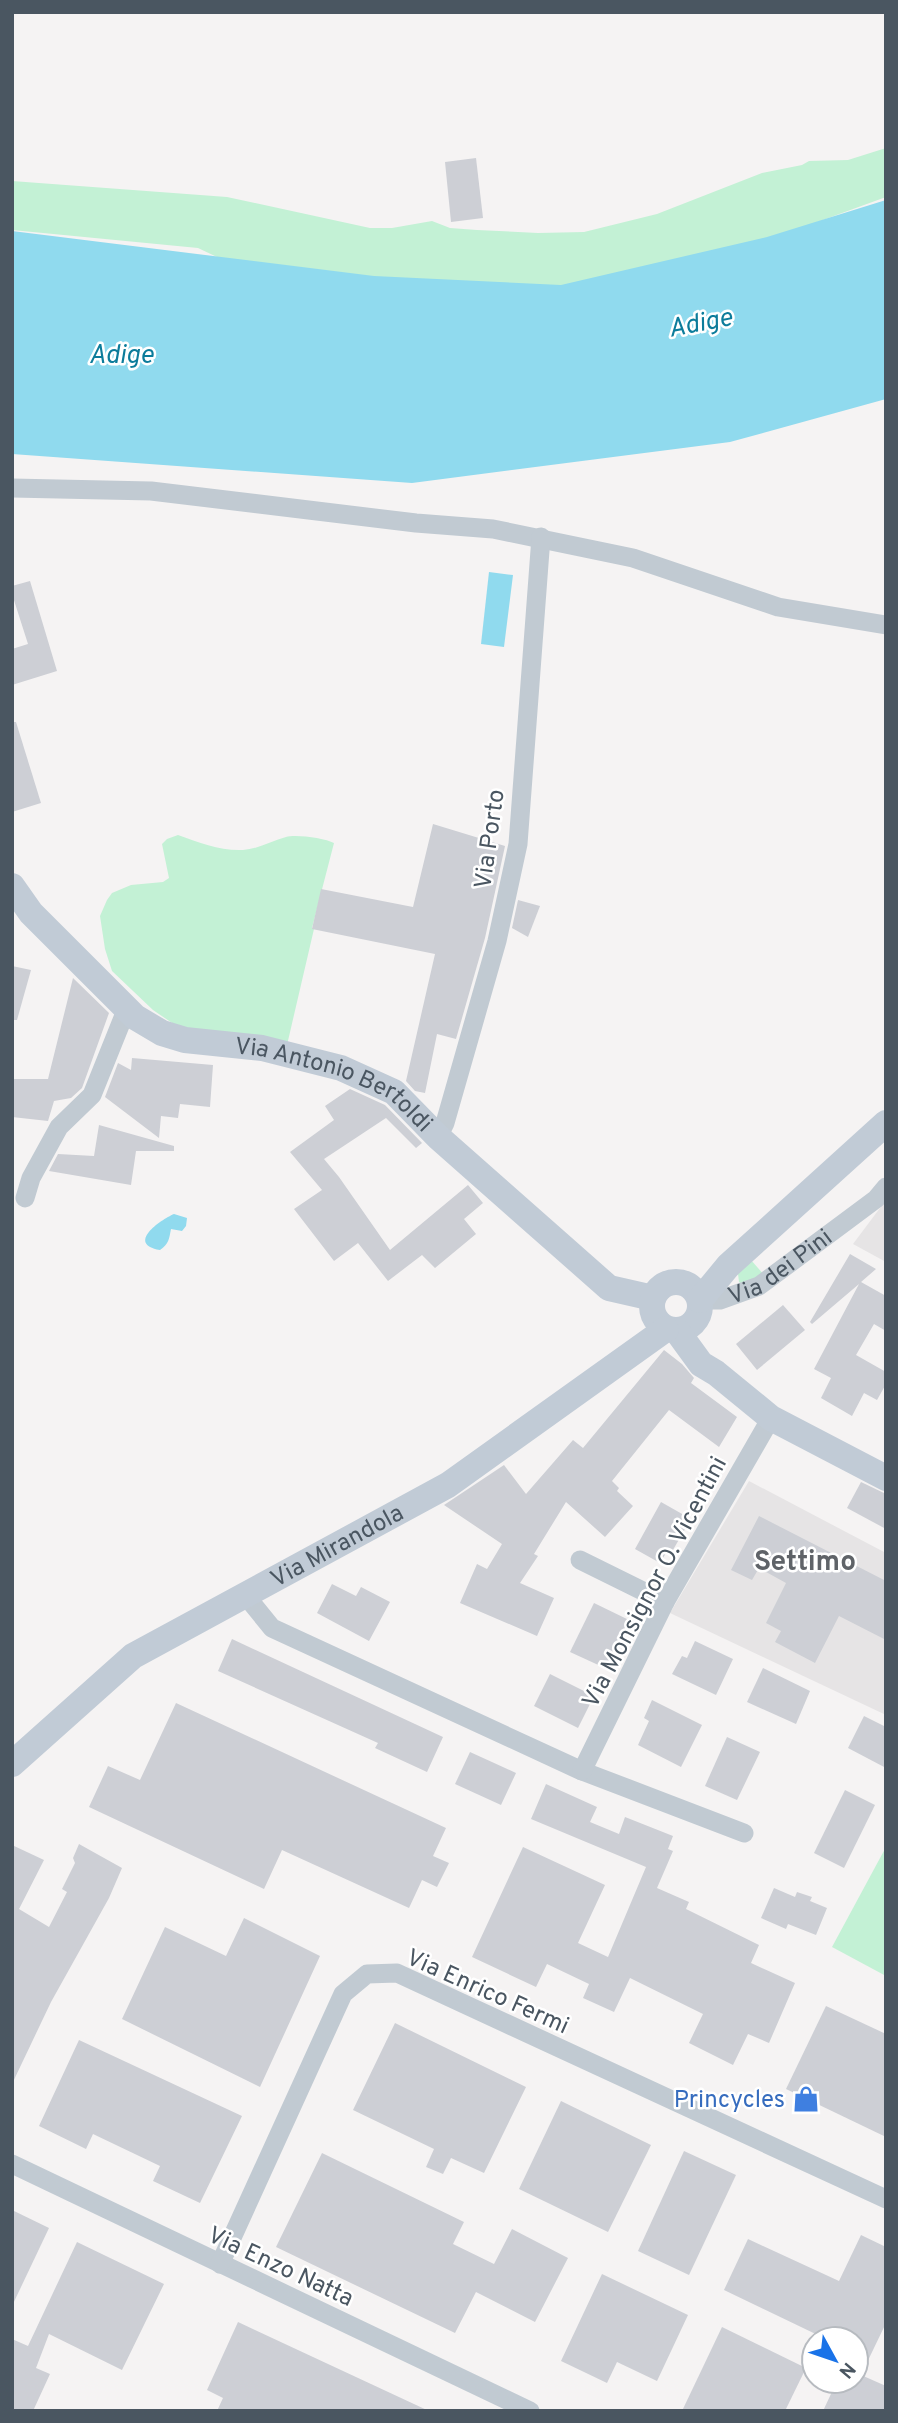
<svg xmlns="http://www.w3.org/2000/svg" width="898" height="2423" viewBox="0 0 898 2423" font-family="Overpass,sans-serif">
<style>
.education{fill:#e6e4e5}
.green{fill:#c3f1d5}
.water{fill:#90daee}
.building{fill:#cdcfd5}
.lines{fill:none;stroke-linecap:round;stroke-linejoin:round}
.street{stroke:#c1cad2;stroke-width:19}
.secondary{stroke:#c1cbd6;stroke-width:26}
.labels{text-anchor:middle;stroke-width:5;stroke-linejoin:round;paint-order:stroke}
.street-label{font-size:24px;fill:#4a5661;stroke:#fff}
.shop-label{font-size:24px;fill:#366cbe;stroke:#fff;text-anchor:end}
.water-label{font-size:26px;font-style:italic;fill:#0c7c9b;stroke:#fff}
.quarter-label{font-size:28px;font-weight:bold;fill:#5f6368;stroke:#fff}
</style>
<rect width="100%" height="100%" fill="#f5f3f3"/>
<!-- education -->
<g class="education">
<path d="M886,1200V1262L853,1244Z"/>
<path d="M749,1481L886,1553V1715L670,1613Z"/>
</g>
<!-- green -->
<g class="green">
<path d="M886,148V197L790,232L607,289L412,287L217,257L198,248L12,230V181L227,197L370,228H392L432,221L450,228L477,230L538,233L584,232L657,214L762,173L802,165L809,161L848,160Z"/>
<path d="M178,835C200,843 220,851 243,850C258,849 272,841 286,837C295,834 325,838 334,843L312,928L314,929L287,1045L178,1027L153,1010L112,971L105,949L100,916L107,900L112,893L131,885L163,882L169,878L162,844L167,839Z"/>
<path d="M751,1260L765,1276L742,1284L739,1282L738,1274Z"/>
<path d="M886,1847V1976L832,1947Z"/>
</g>
<!-- water -->
<g class="water">
<path d="M886,200V399L730,442L412,483L12,454V231L374,276L561,285L767,237Z"/>
<path d="M489,572L513,575L504,647L481,644Z"/>
<path d="M174,1214L187,1218L186,1226L182,1231L171,1229C169,1239 169,1244 160,1250C126,1244 160,1220 174,1214Z"/>
</g>
<!-- building -->
<g class="building">
<path d="M476,158L483,218L451,222L445,162Z"/>
<path d="M30,581L57,671L12,685V649L28,644L12,594V586Z"/>
<path d="M12,722H16L41,803L12,812Z"/>
<path d="M433,824L505,846L485,938L456,1039L437,1034L425,1093L415,1091L406,1081L435,954L312,929L321,889L413,907Z"/>
<path d="M518,900L540,906L528,937L512,928Z"/>
<path d="M12,966L31,970L17,1020H12Z"/>
<path d="M73,978L109,1013L82,1088L71,1098L54,1101L48,1121L12,1117V1079H48Z"/>
<path d="M132,1058L213,1065L210,1107L180,1104L178,1118L161,1116L159,1138L105,1097L118,1063L131,1070Z"/>
<path d="M350,1089L385,1105L422,1143L416,1148L386,1118L324,1159L339,1177L390,1250L468,1185L483,1203L464,1219L476,1234L435,1268L422,1255L388,1281L358,1243L334,1261L294,1209L322,1190L290,1152L334,1120L325,1106Z"/>
<path d="M99,1125L174,1146V1151H136L131,1185L49,1171L58,1154L94,1156Z"/>
<path d="M850,1254L876,1269L861,1282L886,1296V1331L874,1324L856,1355L886,1372V1384L877,1400L864,1393L852,1416L821,1398L831,1378L814,1369L859,1284L812,1324L810,1322Z"/>
<path d="M783,1305L805,1330L757,1370L736,1344Z"/>
<path d="M664,1350L682,1364L694,1378L691,1383L737,1417L719,1447L669,1410L612,1481L619,1488L617,1491L633,1506L605,1537L566,1502L534,1554L538,1556L520,1583L554,1598L537,1636L460,1603L477,1564L487,1569L502,1544L444,1505L504,1465L526,1494L573,1440L583,1448Z"/>
<path d="M861,1482L886,1494V1529L847,1508Z"/>
<path d="M661,1502L691,1519L670,1555L666,1553L660,1563L635,1549Z"/>
<path d="M759,1516L886,1581V1640L839,1616L815,1663L775,1642L781,1631L766,1623L786,1583L759,1568L752,1580L731,1570Z"/>
<path d="M332,1584L356,1596L361,1587L390,1602L369,1641L317,1613Z"/>
<path d="M594,1603L631,1621L607,1669L570,1652Z"/>
<path d="M232,1639L443,1737L427,1772L375,1748L378,1743L218,1671Z"/>
<path d="M695,1641L733,1659L716,1695L672,1674L682,1656L687,1658Z"/>
<path d="M763,1668L810,1691L796,1724L747,1702Z"/>
<path d="M550,1674L594,1696L578,1728L534,1706Z"/>
<path d="M652,1700L702,1725L681,1767L638,1745L649,1721L644,1718Z"/>
<path d="M176,1703L446,1828L433,1856L449,1863L437,1887L422,1880L409,1908L282,1850L264,1889L89,1807L108,1766L140,1780Z"/>
<path d="M864,1716L886,1727V1768L848,1748Z"/>
<path d="M727,1737L760,1752L737,1800L705,1786Z"/>
<path d="M470,1752L516,1773L501,1805L455,1784Z"/>
<path d="M546,1784L597,1807L590,1822L619,1834L625,1817L673,1836L668,1849L673,1851L657,1888L689,1902L686,1909L759,1945L751,1963L795,1983L769,2043L748,2034L733,2065L689,2043L703,2014L630,1978L614,2012L583,1998L589,1984L547,1964L536,1987L472,1957L523,1847L605,1885L578,1943L608,1957L646,1867L531,1819Z"/>
<path d="M845,1790L875,1805L844,1868L814,1853Z"/>
<path d="M79,1844L122,1868L109,1898L51,2002L12,2084V1845L44,1860L19,1909L49,1927L67,1892L62,1889L75,1863L73,1858Z"/>
<path d="M774,1888L795,1897L797,1892L812,1897L810,1901L827,1908L816,1935L788,1924L786,1929L761,1918Z"/>
<path d="M244,1918L320,1956L260,2087L122,2019L165,1927L226,1956Z"/>
<path d="M826,2006L886,2034V2137L786,2089Z"/>
<path d="M395,2023L526,2087L484,2173L451,2158L443,2174L426,2167L434,2149L353,2110Z"/>
<path d="M79,2040L242,2116L200,2203L153,2181L160,2166L93,2134L86,2149L39,2126Z"/>
<path d="M561,2101L651,2145L608,2232L519,2189Z"/>
<path d="M684,2151L736,2175L689,2275L638,2251Z"/>
<path d="M322,2153L464,2222L453,2244L494,2264L512,2229L568,2258L535,2322L476,2292L455,2333L276,2247Z"/>
<path d="M12,2210L49,2228L12,2306Z"/>
<path d="M861,2235L886,2247V2323L861,2375L886,2386V2411H823L837,2381H856V2339H826L724,2290L748,2239L839,2281Z"/>
<path d="M77,2242L164,2284L122,2370L49,2334L36,2368L50,2374L33,2411H12V2339L28,2346Z"/>
<path d="M602,2274L688,2315L657,2381L617,2362L607,2383L561,2361Z"/>
<path d="M238,2322L255,2330L429,2411H217L223,2398L207,2390Z"/>
<path d="M722,2327L806,2368L785,2411H682Z"/>
</g>
<g class="lines">
<!-- street -->
<g class="street">
<path d="M12,488L151,491L416,523L493,529L633,558L778,607L886,625"/>
<path d="M438,1137L445,1123L497,941L518,844L541,537"/>
<path d="M25,1198L31,1178L59,1127L92,1095L127,1008"/>
<path id="s1" d="M700,1300H720L759,1286L876,1199L886,1187"/>
<path d="M580,1560L665,1602"/>
<path d="M246,1596L272,1628L582,1771L744,1833"/>
<path d="M582,1771L665,1602L771,1418"/>
<path d="M12,2164L530,2411"/>
<path d="M220,2264L343,1994L367,1974L397,1973L886,2199"/>
</g>
<!-- secondary -->
<g class="secondary">
<path id="s2" d="M12,886L31,913L135,1017L162,1033L185,1040L262,1048L341,1068L394,1092L438,1137L609,1288L653,1298"/>
<circle cx="676" cy="1306" r="24"/>
<path d="M700,1300L728,1266L886,1123"/>
<path d="M677,1331L701,1364L716,1373L771,1418L886,1478"/>
<path id="s3" d="M12,1764L133,1656L448,1485L666,1329"/>
</g>
</g>
<!-- icons -->
<defs>
<g id="shop-bare" transform="scale(2.1)"><path d="M-5-2.5h2.3a2.7 3.5 0 0 1 5.4 0H5L5.5 6h-11ZM-1.5-2.5h3a1.5 2.3 0 0 0-3 0Z" fill="#3f7fe0" stroke="#fff" stroke-width="2.5" paint-order="stroke"/></g>
</defs>
<g fill-rule="evenodd">
<use href="#shop-bare" x="806" y="2099"/>
</g>
<g class="labels">
<!-- street labels -->
<g class="street-label">
<text transform="translate(489 839) rotate(-82)" y="8">Via Porto</text>
<text dy="8" stroke="none"><textPath href="#s2" startOffset="394">Via Antonio Bertoldi</textPath></text>
<text dy="8" stroke="none"><textPath href="#s1" startOffset="89">Via dei Pini</textPath></text>
<text dy="8" stroke="none"><textPath href="#s3" startOffset="394">Via Mirandola</textPath></text>
<text transform="translate(654 1582) rotate(-62)" y="8">Via Monsignor O. Vicentini</text>
<text transform="translate(488 1991) rotate(24)" y="8">Via Enrico Fermi</text>
<text transform="translate(281 2266) rotate(25)" y="8">Via Enzo Natta</text>
</g>
<!-- shop labels -->
<g class="shop-label">
<text x="785" y="2107">Princycles</text>
</g>
<!-- water labels -->
<g class="water-label">
<text transform="translate(700 322) rotate(-11)" y="9">Adige</text>
<text x="121" y="363">Adige</text>
</g>
<!-- quarter labels -->
<g class="quarter-label">
<text x="805" y="1570">Settimo</text>
</g>
</g>
<!-- border -->
<rect width="898" height="2423" fill="none" stroke="#4a5661" stroke-width="28"/>
<!-- north arrow -->
<g transform="translate(835 2360) rotate(130)"><circle r="33" fill="#ffffff" stroke="#b7bbc0" stroke-width="2"/>
<path d="M0-5L12 26L0 18L-12 26Z" fill="#1a73e8"/>
<text y="-10" font-size="19" font-weight="bold" text-anchor="middle" fill="#4a5661">N</text>
</g>
</svg>
